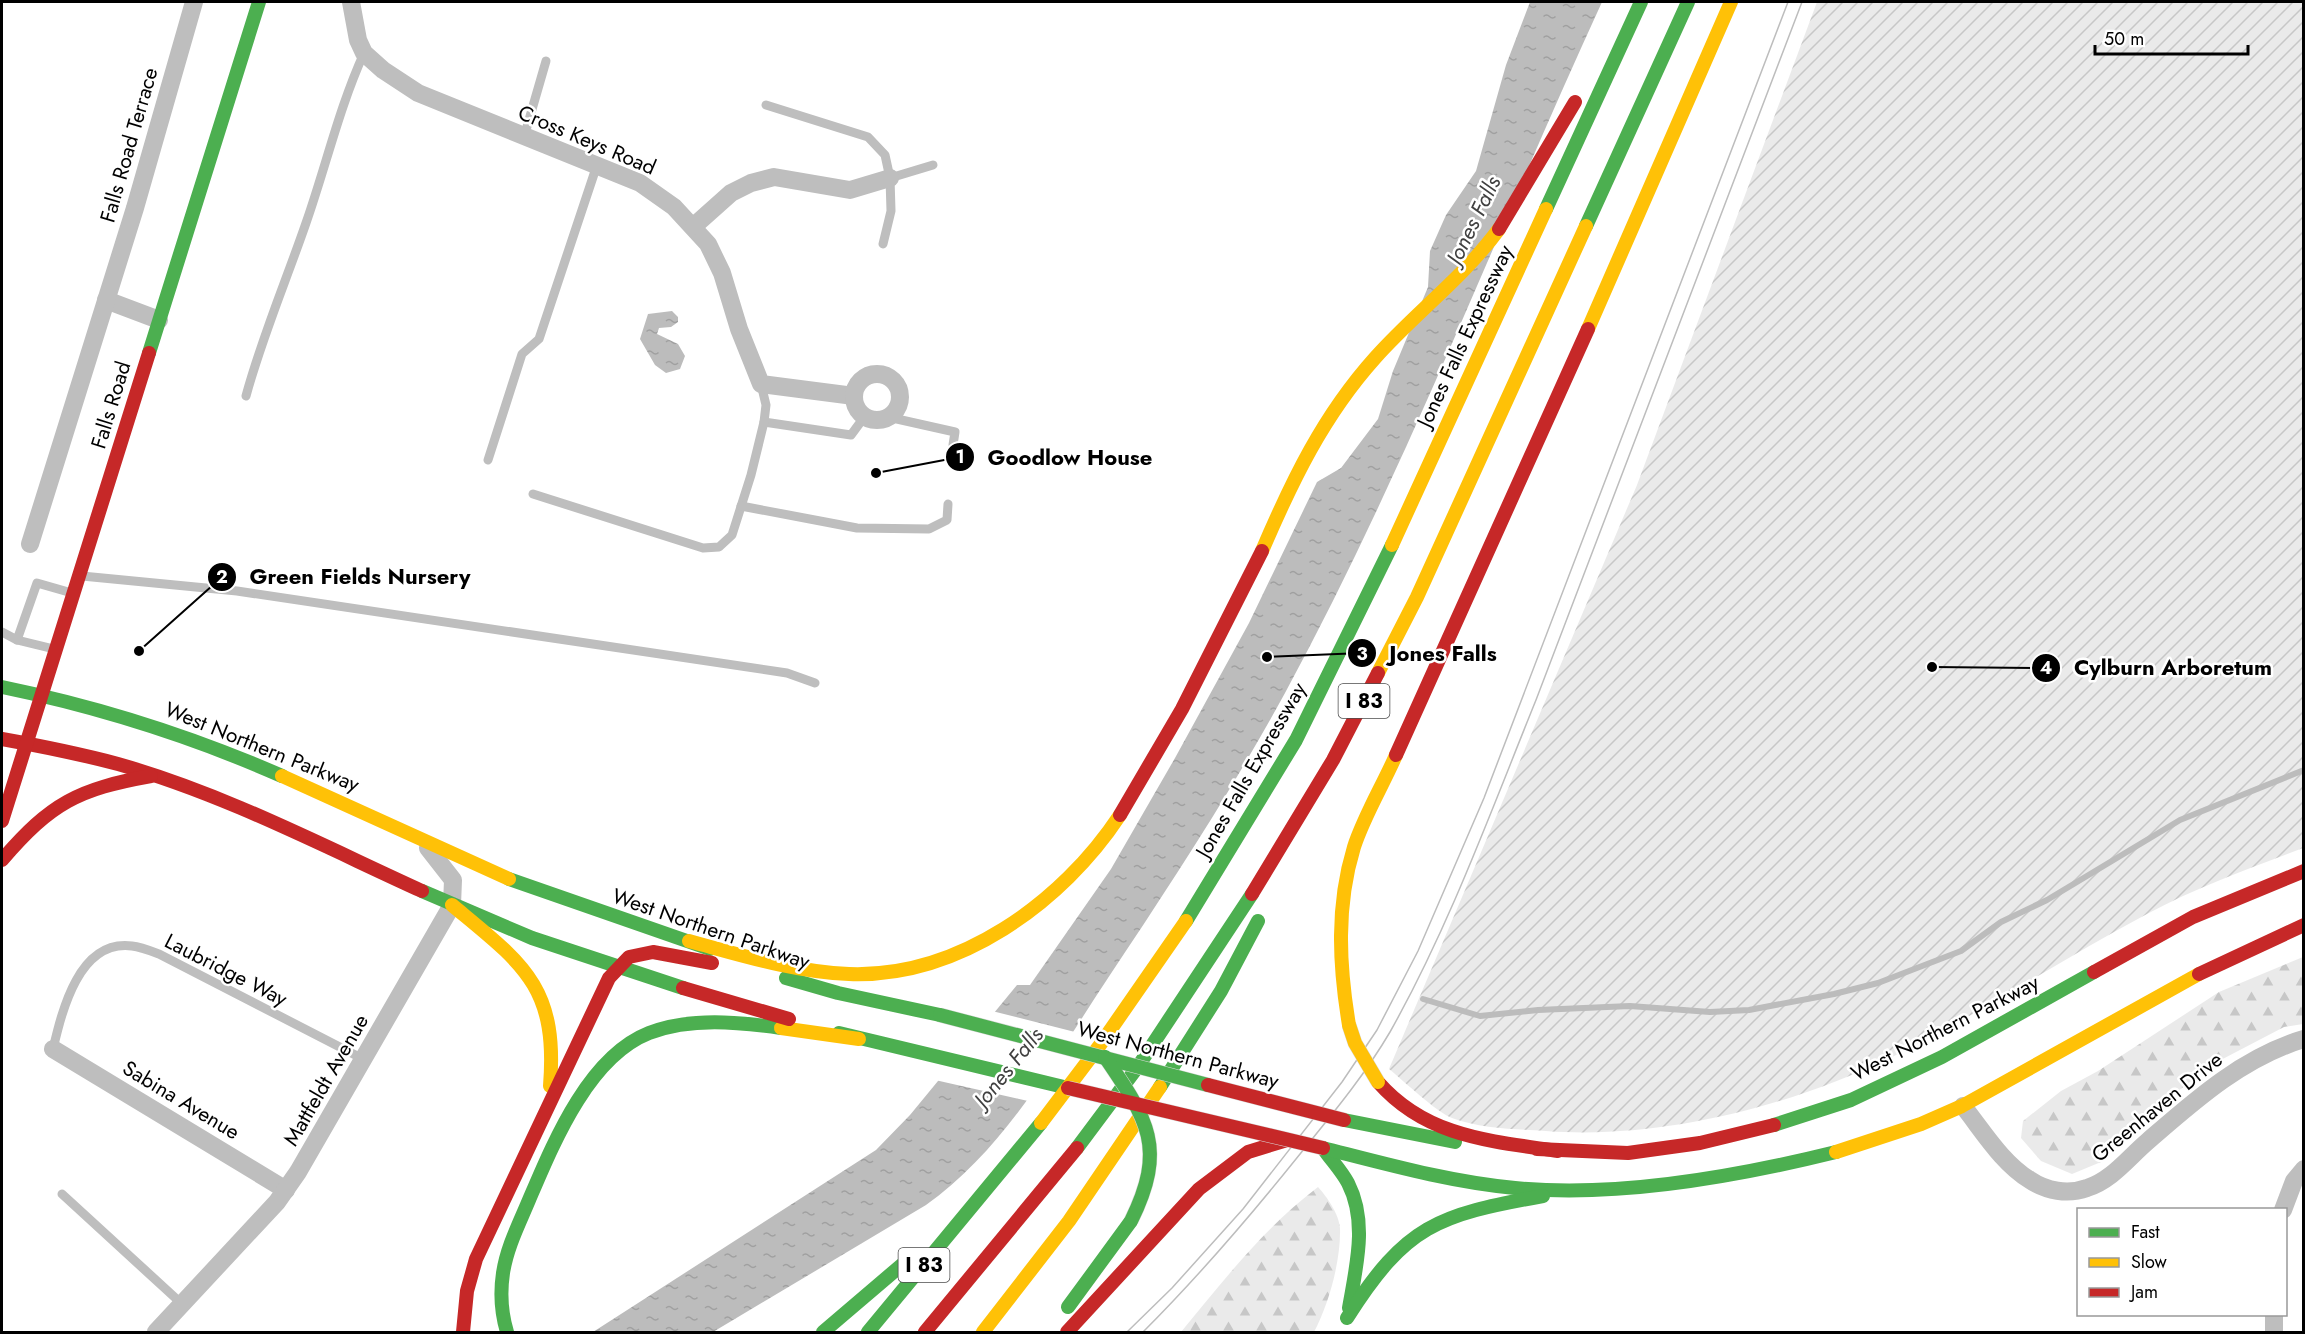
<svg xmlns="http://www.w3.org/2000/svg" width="2305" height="1334" viewBox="0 0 2305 1334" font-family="Jost,sans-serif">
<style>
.forest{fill:url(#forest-firs)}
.garden{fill:url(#garden-furrows)}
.water{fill:url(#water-ripples)}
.pier{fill:#fff}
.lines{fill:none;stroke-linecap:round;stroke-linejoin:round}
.stream{stroke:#bcbcbc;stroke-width:6}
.lane{stroke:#bebebe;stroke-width:9}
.street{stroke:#bebebe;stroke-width:18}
.fast{stroke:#4caf50;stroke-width:14}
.slow{stroke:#ffc107;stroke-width:14}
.jam{stroke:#c62828;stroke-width:14}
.tram{stroke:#bdbdbd;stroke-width:1.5}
.fast-bridge-casing{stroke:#dbdbdb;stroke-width:15;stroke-linecap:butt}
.slow-bridge-casing{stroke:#dbdbdb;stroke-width:15;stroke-linecap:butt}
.jam-bridge-casing{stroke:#dbdbdb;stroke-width:15;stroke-linecap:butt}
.fast-bridge{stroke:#4caf50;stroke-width:14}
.slow-bridge{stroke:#ffc107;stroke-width:14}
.jam-bridge{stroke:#c62828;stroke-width:14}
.labels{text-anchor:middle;stroke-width:5;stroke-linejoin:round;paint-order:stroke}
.shield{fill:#fff;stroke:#4c4c4c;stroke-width:1.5}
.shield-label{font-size:20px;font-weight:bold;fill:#000}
.street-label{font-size:21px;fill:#000;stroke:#fff}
.water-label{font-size:22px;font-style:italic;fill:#404040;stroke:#fff}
.leader{fill:none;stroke:#000;stroke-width:2}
.callout-dot{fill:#000;stroke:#fff;stroke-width:2}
.mark-label{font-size:18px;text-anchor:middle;font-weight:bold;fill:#fff}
.callout-label{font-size:22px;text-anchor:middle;font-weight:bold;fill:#000;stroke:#fff;stroke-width:5;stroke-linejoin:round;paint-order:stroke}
</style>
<defs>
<pattern id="forest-firs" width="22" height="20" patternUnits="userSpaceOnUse" patternTransform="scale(1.5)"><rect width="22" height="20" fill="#eaeaea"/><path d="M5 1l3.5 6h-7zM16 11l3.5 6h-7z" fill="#c7c7c7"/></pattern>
<pattern id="garden-furrows" width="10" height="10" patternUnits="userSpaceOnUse" patternTransform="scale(1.5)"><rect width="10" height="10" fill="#eaeaea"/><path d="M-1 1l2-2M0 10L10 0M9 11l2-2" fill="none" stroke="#c7c7c7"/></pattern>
<pattern id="water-ripples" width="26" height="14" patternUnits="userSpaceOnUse" patternTransform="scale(1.5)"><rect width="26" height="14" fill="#bcbcbc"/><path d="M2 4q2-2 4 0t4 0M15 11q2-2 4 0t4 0" fill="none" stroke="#a0a0a0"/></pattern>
</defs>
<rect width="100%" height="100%" fill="#fff"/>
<!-- forest -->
<g class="forest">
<path d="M2303,957V1024L2284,1027L2215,1063L2145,1116L2101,1162L2072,1174L2041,1161L2021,1138L2023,1121L2061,1091L2098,1071L2219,992Z"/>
<path d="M1318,1187C1327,1197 1339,1214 1340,1228C1341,1260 1329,1304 1314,1332H1181C1223,1281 1265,1227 1318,1187Z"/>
</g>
<!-- garden -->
<path class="garden" d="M1817,2H2303V848C2251,868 2197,887 2147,914C2062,959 1980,1014 1894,1056C1792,1106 1660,1140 1546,1131C1515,1129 1482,1129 1452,1118C1435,1111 1405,1082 1389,1069L1637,485Z"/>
<!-- water -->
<g class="water">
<path d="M1530,2H1602C1496,232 1406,470 1285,693C1231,792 1170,885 1108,978C1055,1058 1005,1149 926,1205L713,1332H593L876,1150L910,1115L1017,985H1030L1111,869L1175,758L1249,623L1317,482L1341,468L1378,419L1393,371L1428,287L1430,251L1446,215L1476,171L1506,65Z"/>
<path d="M672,311L678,317V322L671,327L659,328L657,334L678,344L685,356L680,369L666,373L655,365L640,339L648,314Z"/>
</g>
<!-- pier -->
<path class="pier" d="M992,1011L1075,1032L1028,1101L935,1080Z"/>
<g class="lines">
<!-- stream -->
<path class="stream" d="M1423,999L1480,1016L1538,1010L1630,1006L1710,1012L1749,1010L1834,994L1878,983L1961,951L2001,922L2047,900L2180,820L2304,770"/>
<!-- lane -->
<g class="lane">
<path d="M766,105L868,137L885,155L890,178L891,211L883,244"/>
<path d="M524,137L546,61"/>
<path d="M890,178L933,165"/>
<path d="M246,396C262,337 286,281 306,223C326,166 339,108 364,53"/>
<path d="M888,417L955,432L953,445"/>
<path d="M764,422L851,435L865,416"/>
<path d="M488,460L522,354L539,339L597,165"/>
<path d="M533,494L703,548L719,547L732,535L751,475L764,422L766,405L761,384"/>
<path d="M741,506L857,528L929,529L947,520L948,504"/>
<path d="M82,576L237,591L787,673L815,683"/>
<path d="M2,632L17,640L37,583L72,593"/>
<path d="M17,640L54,649"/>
<path d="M53,1049C62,1011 79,939 132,946C141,947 151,951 159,954L365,1060"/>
<path d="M62,1194L182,1304"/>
</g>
<!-- street -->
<g class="street">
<path d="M351,2L358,40L364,53L383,70L418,93L640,183L674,207L708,244L722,273L739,329L761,384L854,396"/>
<path d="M694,226L731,193L751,183L774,177L850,190L890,178"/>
<path d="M106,300L159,320"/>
<circle cx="877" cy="397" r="23"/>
<path d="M30,544L135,208L194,2"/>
<path d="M53,1049L286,1190"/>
<path d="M1963,1106C1983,1131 2002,1163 2030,1180C2046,1191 2068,1195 2087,1188C2112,1180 2128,1158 2148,1141C2194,1101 2243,1057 2304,1039"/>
<path d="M2283,1210L2294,1181L2304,1169"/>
<path d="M156,1332L277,1202L298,1172L452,905L453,880L428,848"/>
<path d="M2274,1332V1314"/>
</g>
<!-- fast -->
<g class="fast">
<path d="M1546,209L1641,2"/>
<path d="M1586,226L1688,2"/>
<path d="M149,353L259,2"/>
<path d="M2,687C99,707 191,736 282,776"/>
<path d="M509,879L710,949"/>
<path d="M422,891L532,938L683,988"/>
<path d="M1186,921L1296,740L1392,545"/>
<path d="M786,978L838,993L940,1015"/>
<path d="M839,1033L1068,1088"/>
<path d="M1160,1087L1221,991L1258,921"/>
<path d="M1344,1120L1455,1142"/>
<path d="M1774,1125L1851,1100L1942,1057L2094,972"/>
<path d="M1077,1148L1139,1065L1252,894"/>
<path d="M1323,1148C1331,1160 1341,1170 1348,1183C1368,1222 1356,1267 1349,1308"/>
<path d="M1323,1148C1386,1164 1450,1182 1515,1188C1616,1198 1739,1176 1836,1152"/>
<path d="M1068,1307L1131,1221"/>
<path d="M1347,1318C1406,1225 1437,1215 1543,1196"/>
<path d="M507,1332C501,1312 500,1293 503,1273C507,1247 519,1224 529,1200C553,1144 588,1057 649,1033C691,1017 738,1022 781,1028"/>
<path d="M823,1332L911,1257"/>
<path d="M868,1332L1041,1123"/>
</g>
<!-- slow -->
<g class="slow">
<path d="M1588,329L1731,2"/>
<path d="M1392,545L1546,209"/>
<path d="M1262,551C1292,481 1323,416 1375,358C1415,313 1463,278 1499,229"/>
<path d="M1378,673L1417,597L1586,226"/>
<path d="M282,776L509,879"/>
<path d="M452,905C523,964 558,986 550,1086"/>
<path d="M689,941C741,955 794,972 849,974C958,978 1062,903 1120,815"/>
<path d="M1349,1025C1339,965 1336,906 1354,847C1364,816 1383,785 1396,755"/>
<path d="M781,1028L859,1039"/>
<path d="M1041,1123L1100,1045L1186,921"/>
<path d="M1836,1152L1921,1124L1962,1106L2199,974"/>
<path d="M983,1332L1069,1221L1160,1087"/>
</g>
<!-- jam -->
<g class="jam">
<path d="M1499,229L1575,102"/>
<path d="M2,739C41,746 80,754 118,764C224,794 323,846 422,891"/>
<path d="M1396,755L1588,329"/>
<path d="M1120,815L1182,709L1262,551"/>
<path d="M2,821L149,353"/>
<path d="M2,860C51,803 78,789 151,776"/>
<path d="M1252,894L1333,760L1378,673"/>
<path d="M2094,972L2193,917L2304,871"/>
<path d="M2199,974L2304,925"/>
<path d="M683,988L789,1019"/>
<path d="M1378,1082C1426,1137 1490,1141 1558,1151"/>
<path d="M1537,1149L1628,1153L1700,1143L1774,1125"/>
<path d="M463,1332L467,1291L476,1259L609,978L629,957L653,952L712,963"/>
<path d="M925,1332L1077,1148"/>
<path d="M1067,1332L1199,1189L1248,1152L1287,1140"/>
</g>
<!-- tram -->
<g class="tram">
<path d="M1127,1332L1172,1288L1243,1209L1342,1082L1377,1030L1418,951L1484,798L1788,2"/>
<path d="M1143,1332C1198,1277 1247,1220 1296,1159C1329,1118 1363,1078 1390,1032C1449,927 1491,811 1536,700L1802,2"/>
</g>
<!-- fast-bridge casing -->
<g class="fast-bridge-casing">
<g id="fast-bridge">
<path d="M940,1015L1208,1085"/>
<path d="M1105,1057C1148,1120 1167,1148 1131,1221"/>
</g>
</g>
<!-- slow-bridge casing -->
<g class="slow-bridge-casing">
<path id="slow-bridge" d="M1349,1025L1355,1043L1378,1082"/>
</g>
<!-- jam-bridge casing -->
<g class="jam-bridge-casing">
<g id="jam-bridge">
<path d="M1208,1085L1344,1120"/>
<path d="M1068,1088L1323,1148"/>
</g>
</g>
<!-- fast-bridge -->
<use href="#fast-bridge" class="fast-bridge"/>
<!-- slow-bridge -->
<use href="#slow-bridge" class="slow-bridge"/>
<!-- jam-bridge -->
<use href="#jam-bridge" class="jam-bridge"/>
</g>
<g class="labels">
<!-- shield labels -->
<g class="shield">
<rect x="1338.5" y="684" width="51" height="34" rx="4.5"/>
<rect x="898.5" y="1248" width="51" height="34" rx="4.5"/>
</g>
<g class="shield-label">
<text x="1364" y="708">I 83</text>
<text x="924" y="1272">I 83</text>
</g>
<!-- street labels -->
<g class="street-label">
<text transform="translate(587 140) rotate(23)" y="7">Cross Keys Road</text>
<text transform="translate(129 145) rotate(-74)" y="7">Falls Road Terrace</text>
<text transform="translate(1465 336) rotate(-65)" y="7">Jones Falls Expressway</text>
<text transform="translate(111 405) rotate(-73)" y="7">Falls Road</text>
<text transform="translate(262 747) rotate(22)" y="7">West Northern Parkway</text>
<text transform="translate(1251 770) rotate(-60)" y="7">Jones Falls Expressway</text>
<text transform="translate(711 929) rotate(19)" y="7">West Northern Parkway</text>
<text transform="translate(226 970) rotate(27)" y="7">Laubridge Way</text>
<text transform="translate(1945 1028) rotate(-27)" y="7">West Northern Parkway</text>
<text transform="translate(1178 1055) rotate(15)" y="7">West Northern Parkway</text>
<text transform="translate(326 1080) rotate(-60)" y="7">Mattfeldt Avenue</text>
<text transform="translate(181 1100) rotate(31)" y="7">Sabina Avenue</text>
<text transform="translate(2157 1107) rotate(-39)" y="7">Greenhaven Drive</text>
</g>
<!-- water labels -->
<g class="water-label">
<text transform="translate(1473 220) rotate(-64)" y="8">Jones Falls</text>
<text transform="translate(1008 1067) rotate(-51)" y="8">Jones Falls</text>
</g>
</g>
<!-- callouts -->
<path class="leader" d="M876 473L960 457M139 651L222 577M1267 657L1362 653M1932 667L2046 668"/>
<g class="callout-dot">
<circle cx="876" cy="473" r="6"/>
<circle cx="139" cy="651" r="6"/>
<circle cx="1267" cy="657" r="6"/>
<circle cx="1932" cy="667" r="6"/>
<circle cx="960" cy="457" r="15"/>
<circle cx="222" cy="577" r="15"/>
<circle cx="1362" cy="653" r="15"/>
<circle cx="2046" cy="668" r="15"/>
</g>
<g class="mark-label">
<text x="960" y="463">1</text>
<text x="222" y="583">2</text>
<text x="1362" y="660">3</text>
<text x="2046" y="674">4</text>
</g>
<g class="callout-label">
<text x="1070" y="465">Goodlow House</text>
<text x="360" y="584">Green Fields Nursery</text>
<text x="1443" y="661">Jones Falls</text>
<text x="2173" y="675">Cylburn Arboretum</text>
</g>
<!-- border -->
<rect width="2305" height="1334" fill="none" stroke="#000000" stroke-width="6"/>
<!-- legend -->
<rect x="2077" y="1208" width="210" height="108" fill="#ffffff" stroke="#999999" stroke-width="1.5"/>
<rect x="2089" y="1228" width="30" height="9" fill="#4caf50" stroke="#999999" stroke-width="1.5"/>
<text x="2131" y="1238" font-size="18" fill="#000000">Fast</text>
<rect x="2089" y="1258" width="30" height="9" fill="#ffc107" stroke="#999999" stroke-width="1.5"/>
<text x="2131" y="1268" font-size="18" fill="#000000">Slow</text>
<rect x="2089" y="1288" width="30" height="9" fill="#c62828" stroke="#999999" stroke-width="1.5"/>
<text x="2131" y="1298" font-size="18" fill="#000000">Jam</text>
<!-- scale -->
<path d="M2095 45v9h153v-9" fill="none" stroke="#000000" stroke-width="3"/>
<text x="2104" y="45" font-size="18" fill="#000000" stroke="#ffffff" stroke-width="4.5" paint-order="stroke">50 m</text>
</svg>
